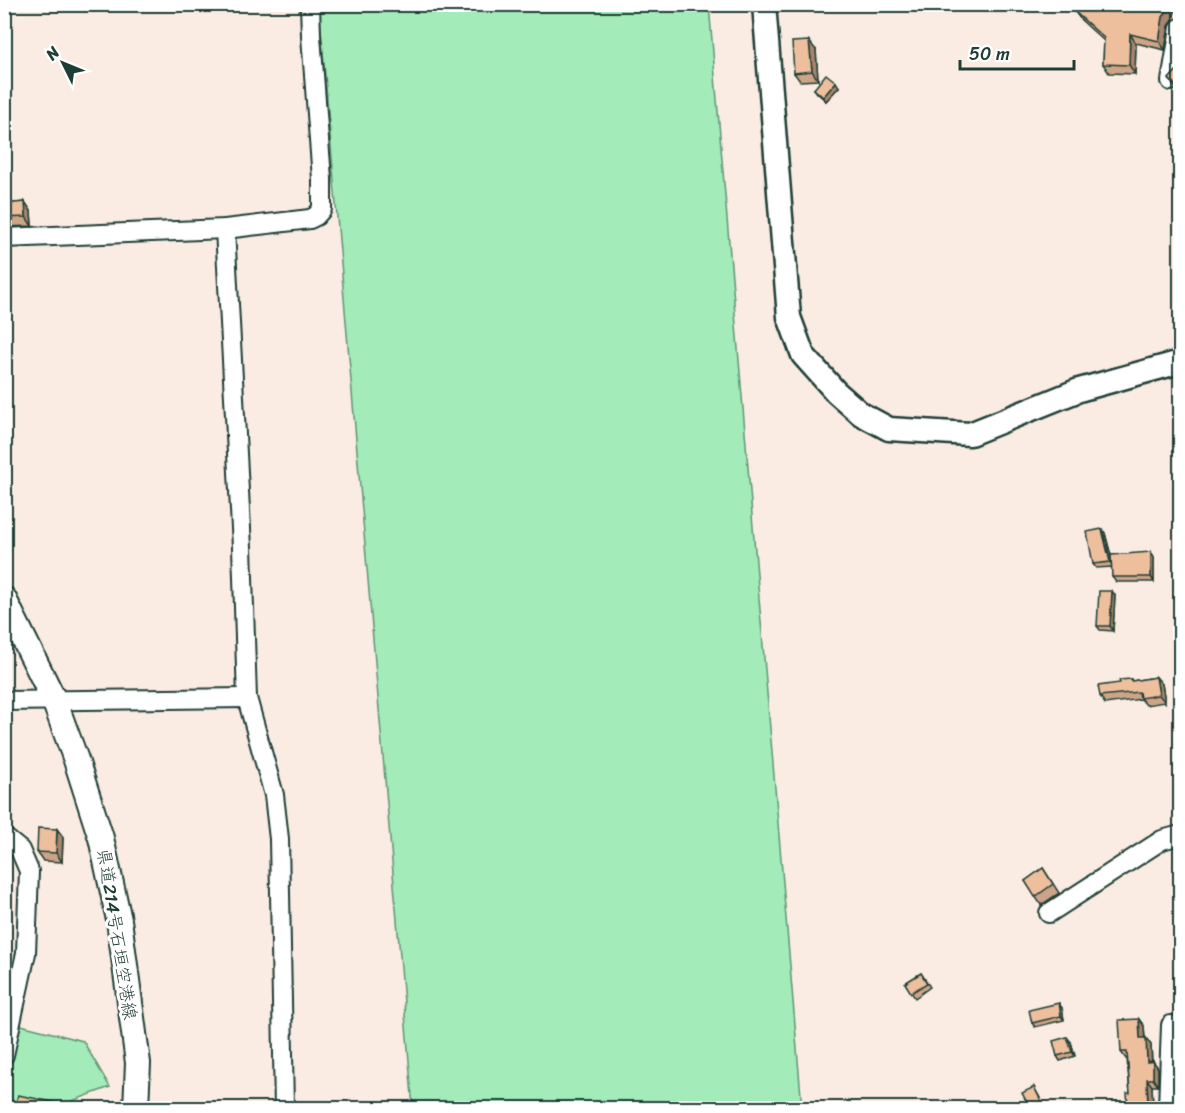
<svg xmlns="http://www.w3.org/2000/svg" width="1185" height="1113" viewBox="0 0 1185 1113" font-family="Sriracha,'Klee One',sans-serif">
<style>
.green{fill:#a3ebb9;stroke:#619476;stroke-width:1.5}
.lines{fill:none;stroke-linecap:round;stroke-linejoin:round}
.minor-casing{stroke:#1f3d34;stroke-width:22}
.tertiary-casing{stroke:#1f3d34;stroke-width:27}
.secondary-casing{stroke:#1f3d34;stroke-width:28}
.minor{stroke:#fff;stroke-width:18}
.tertiary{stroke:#fff;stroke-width:22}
.secondary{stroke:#fff;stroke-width:24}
.wall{fill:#cca487;stroke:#1f3d34;stroke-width:1.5}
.shaded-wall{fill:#a6866e;stroke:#1f3d34;stroke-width:1.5}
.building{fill:#edbf9d;stroke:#1f3d34;stroke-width:1.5}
.labels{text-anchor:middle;stroke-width:6;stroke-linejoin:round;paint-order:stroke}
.street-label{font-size:18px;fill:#1f3d34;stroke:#fff}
</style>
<rect width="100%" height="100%" fill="#faece2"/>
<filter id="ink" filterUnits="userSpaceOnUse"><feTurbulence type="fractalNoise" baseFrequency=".0167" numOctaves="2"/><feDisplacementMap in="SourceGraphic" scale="12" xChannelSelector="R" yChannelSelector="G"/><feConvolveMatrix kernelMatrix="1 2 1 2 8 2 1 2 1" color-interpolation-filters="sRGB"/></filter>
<g filter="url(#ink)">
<!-- green -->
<g class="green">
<path d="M319,5H709L802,1108H413Z"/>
<path d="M21,1025L83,1041L110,1087L72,1101L68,1108H5V1080Z"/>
</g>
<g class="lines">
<!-- minor casing -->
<g class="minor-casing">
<g id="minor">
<path d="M1171,81L1180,28"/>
<path d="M225,229L242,547L247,698L274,795L279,839L284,1108"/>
<path d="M4,238L225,229L310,219L316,216L322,209V179L311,36L310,4"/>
<path d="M4,701L247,698"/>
<path d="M4,837L20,850L29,871L26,953L4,1055"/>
<path d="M1049,913L1162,840L1180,835"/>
<path d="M1168,1108L1171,1025"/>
</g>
</g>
<!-- tertiary casing -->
<g class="tertiary-casing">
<path id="tertiary" d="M764,4L789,317L803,355L836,392L861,414L889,429L970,434L1079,390L1180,362"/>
</g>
<!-- secondary casing -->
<g class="secondary-casing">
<path id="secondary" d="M4,599L54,700L76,760L101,838L119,920L138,1063L136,1108"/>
</g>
<!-- minor -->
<use href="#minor" class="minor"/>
<!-- tertiary -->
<use href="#tertiary" class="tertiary"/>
<!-- secondary -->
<use href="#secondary" class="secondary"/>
</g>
<!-- wall -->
<g class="wall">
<path d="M1176,7L1173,20L1169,26L1165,50L1136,43L1135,74L1109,73L1103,64L1104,41L1081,20L1074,11Z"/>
<path d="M816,50L818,80L800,81L794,73Z"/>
<path d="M1180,67V95L1169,79Z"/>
<path d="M839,87L826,101L817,93L814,89Z"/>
<path d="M25,202L31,211L32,226L4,227V204Z"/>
<path d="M1102,529L1105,533L1111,555L1154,557V582H1116L1112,577V567L1096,568L1093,564Z"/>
<path d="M1115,595L1113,631L1100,630L1097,626Z"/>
<path d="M1156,677L1162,684L1165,702L1146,705L1141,699L1105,704L1100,696L1120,683L1131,679L1132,681Z"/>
<path d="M57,829L63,837L62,862L43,861L37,852Z"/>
<path d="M1043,868L1059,893L1041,905L1025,881Z"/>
<path d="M921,973L930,987L915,998L905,983Z"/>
<path d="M1062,1008L1064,1020L1035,1027L1032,1023Z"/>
<path d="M1144,1026L1145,1038H1146L1151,1045L1152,1062L1153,1061L1158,1068V1086H1152L1153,1108H1128L1130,1093L1127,1059H1126L1121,1052Z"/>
<path d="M1071,1042L1075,1056L1060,1061L1057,1056Z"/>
<path d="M1034,1087L1045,1107L1043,1108H1030Z"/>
</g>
<!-- shaded-wall -->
<g class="shaded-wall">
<path d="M1168,4H1174L1176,7L1173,20L1169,26L1165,50L1159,41L1163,17Z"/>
<path d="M1130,34L1136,43L1135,74L1129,65Z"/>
<path d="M809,41L816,50L818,80L812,71Z"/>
<path d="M836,82L839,87L826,101L823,97Z"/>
<path d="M25,202L31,211L32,226L26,217Z"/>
<path d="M1102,529L1105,533L1113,566L1110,562Z"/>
<path d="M1151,552L1154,557V582L1151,577Z"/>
<path d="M1112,591L1115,595L1113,631L1110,626Z"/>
<path d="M1156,677L1162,684L1165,702L1159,695Z"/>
<path d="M57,829L63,837L62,862L56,853Z"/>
<path d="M1059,1003L1062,1008L1064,1020L1061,1016Z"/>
<path d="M1139,1019L1144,1026L1145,1045L1140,1038Z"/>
<path d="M1067,1037L1071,1042L1075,1056L1072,1052Z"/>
<path d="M1146,1038L1151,1045L1152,1069L1147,1062Z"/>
<path d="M1153,1061L1158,1068V1086L1153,1079Z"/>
<path d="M1147,1079L1152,1086L1153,1108H1148Z"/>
<path d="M58,1103L62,1108H57Z"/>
</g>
<!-- building -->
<g class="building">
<path d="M1080,4H1168L1167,11L1163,17L1159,41L1130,34L1129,65L1103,64L1104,38L1074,11Z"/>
<path d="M809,41L812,71L794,73L792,42Z"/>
<path d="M1180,67V90L1169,79Z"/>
<path d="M826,74L836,82L823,97L814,89Z"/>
<path d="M25,202L26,217L4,218V204Z"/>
<path d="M1102,529L1110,562L1093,564L1087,532Z"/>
<path d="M1151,552V577H1112L1111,555Z"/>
<path d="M1099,591H1112L1110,626H1097Z"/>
<path d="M1156,677L1159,695L1140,698L1139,692L1100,696L1098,686L1120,683L1119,680L1131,679V681Z"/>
<path d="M38,828L57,829L56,853L37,852Z"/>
<path d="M1043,868L1053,884L1035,897L1025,881Z"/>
<path d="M921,973L927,983L911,993L905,983Z"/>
<path d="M1059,1003L1061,1016L1032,1023L1029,1010Z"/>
<path d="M1139,1019L1140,1038H1146L1147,1062L1153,1061V1079H1147L1148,1108H1128L1127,1093H1130L1127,1052H1121L1119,1020Z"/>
<path d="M1067,1037L1072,1052L1057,1056L1053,1041Z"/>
<path d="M1180,1072V1108H1176L1175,1073Z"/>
<path d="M1034,1087L1042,1103L1030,1108L1022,1093Z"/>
<path d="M18,1095L58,1103L57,1108H4V1099L16,1103Z"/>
</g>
</g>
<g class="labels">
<!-- street labels -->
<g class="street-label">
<text transform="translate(117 934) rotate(81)" y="6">県道214号石垣空港線</text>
</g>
</g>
<!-- margin -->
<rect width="1185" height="1113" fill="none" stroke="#fff" stroke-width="24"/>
<rect x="12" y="12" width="1161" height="1089" fill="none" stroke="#1f3d34" stroke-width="2" filter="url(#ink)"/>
<!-- north arrow -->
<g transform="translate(63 63) rotate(313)" stroke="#ffffff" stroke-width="4.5" paint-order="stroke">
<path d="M0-4.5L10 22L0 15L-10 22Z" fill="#1f3d34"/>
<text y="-9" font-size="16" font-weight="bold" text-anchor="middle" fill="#1f3d34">N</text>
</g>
<!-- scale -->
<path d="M960 60v9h114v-9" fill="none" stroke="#1f3d34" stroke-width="3"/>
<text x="969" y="60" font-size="18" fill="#1f3d34" stroke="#ffffff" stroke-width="4.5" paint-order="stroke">50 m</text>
</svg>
